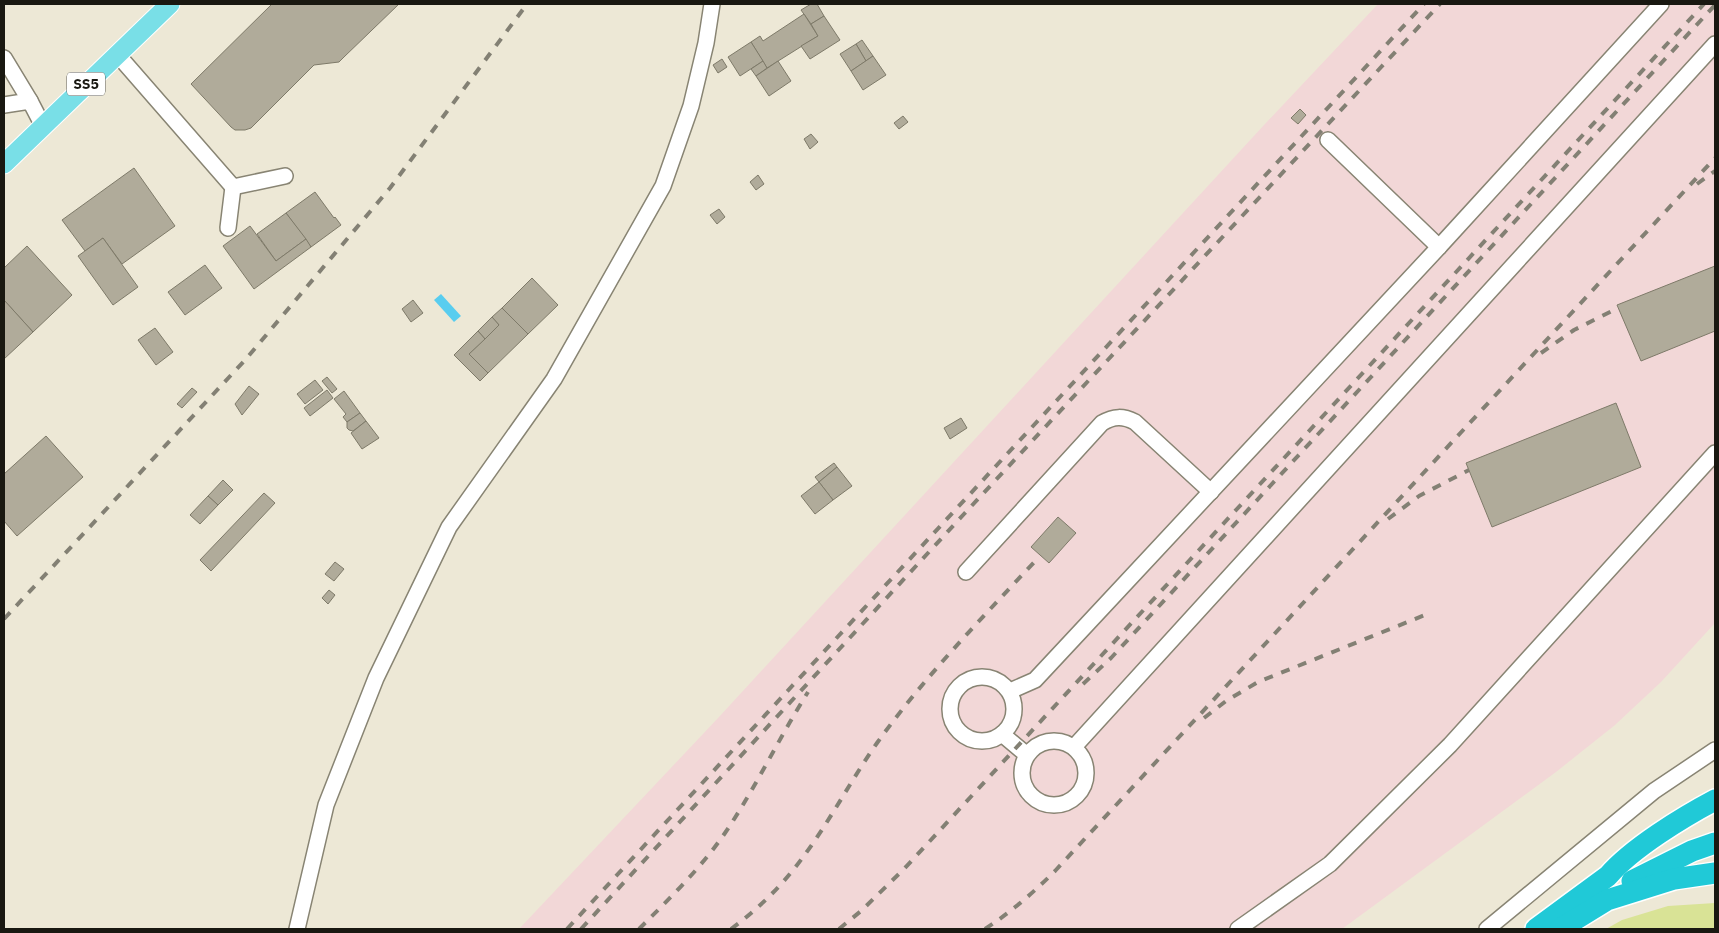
<svg xmlns="http://www.w3.org/2000/svg" width="1719" height="933" viewBox="0 0 1719 933" font-family="'IBM Plex Sans',sans-serif">
<style>
.industrial{fill:#f2d7d7}
.green{fill:#d9e396}
.water{fill:#59cdef}
.building{fill:#b0ab9a;stroke:#7e7a69}
.lines{fill:none;stroke-linecap:round;stroke-linejoin:round}
.minor-casing{stroke:#888473;stroke-width:18}
.major-casing{stroke:#fff;stroke-width:21}
.highway-casing{stroke:#fff;stroke-width:24}
.minor{stroke:#fff;stroke-width:15}
.major{stroke:#79dfe7;stroke-width:19}
.highway{stroke:#20c9d7;stroke-width:21}
.rail{stroke:#838074;stroke-width:4;stroke-dasharray:9 9;stroke-linecap:butt}
.labels{text-anchor:middle;stroke-width:4;stroke-linejoin:round;paint-order:stroke}
.shield{fill:#fff;stroke:#5e5d58;stroke-width:1}
.shield-label{font-size:14px;font-weight:bold;fill:#191811}
</style>
<rect width="100%" height="100%" fill="#ede8d6"/>
<!-- industrial -->
<path class="industrial" d="M1378,4H1715V623L1661,682L1615,725L1556,772L1342,929H519L719,717L1264,125Z"/>
<!-- green -->
<path class="green" d="M1715,903V929H1606L1622,920L1668,906Z"/>
<!-- water -->
<path class="water" d="M441,294L461,316L454,322L434,300Z"/>
<!-- building -->
<g class="building">
<path d="M272,4H399L344,57L339,62L314,65L251,128L245,130H235L231,127L191,84Z"/>
<path d="M811,4H817L824,16L811,24L801,10Z"/>
<path d="M804,14L818,36L767,68L751,42L760,36L763,41Z"/>
<path d="M824,16L840,40L810,59L801,46L818,36L811,24Z"/>
<path d="M862,40L873,56L866,61L856,44Z"/>
<path d="M751,42L763,61L740,76L728,57Z"/>
<path d="M856,44L866,61L851,71L840,54Z"/>
<path d="M873,56L886,75L863,90L851,71Z"/>
<path d="M722,59L727,67L718,73L713,65Z"/>
<path d="M763,61L767,68L756,76L751,69Z"/>
<path d="M778,61L791,81L769,96L756,76Z"/>
<path d="M1300,109L1306,115L1298,124L1291,118Z"/>
<path d="M903,116L908,122L899,129L894,123Z"/>
<path d="M811,134L818,142L810,149L804,139Z"/>
<path d="M134,168L175,226L122,264L103,238L85,251L62,220Z"/>
<path d="M758,175L764,184L756,190L750,182Z"/>
<path d="M315,192L334,218L335,217L341,225L311,247L286,213Z"/>
<path d="M719,209L725,217L717,224L710,215Z"/>
<path d="M286,213L306,239L276,261L257,234Z"/>
<path d="M250,226L276,261L306,239L311,247L254,289L223,246Z"/>
<path d="M103,238L138,287L113,305L78,256Z"/>
<path d="M27,246L72,295L33,332L4,300V268Z"/>
<path d="M205,265L222,288L185,315L168,292Z"/>
<path d="M1715,266V331L1641,361L1617,305Z"/>
<path d="M532,278L558,305L528,334L502,308Z"/>
<path d="M4,300L33,332L4,359Z"/>
<path d="M413,300L423,313L411,322L402,309Z"/>
<path d="M502,308L528,334L488,373L469,354L499,325L492,317Z"/>
<path d="M492,317L499,325L485,339L478,331Z"/>
<path d="M155,328L173,352L156,365L138,340Z"/>
<path d="M478,331L485,339L469,354L488,373L480,381L454,355Z"/>
<path d="M327,377L337,389L332,393L322,381Z"/>
<path d="M315,380L323,390L305,404L297,394Z"/>
<path d="M249,386L259,394L242,415L235,404Z"/>
<path d="M192,388L197,392L182,408L177,404Z"/>
<path d="M327,390L333,398L310,416L304,408Z"/>
<path d="M344,391L360,413L347,422L343,417L346,414L334,399Z"/>
<path d="M1616,403L1641,467L1492,527L1466,463Z"/>
<path d="M360,413L366,421L353,431L349,430L347,428V422Z"/>
<path d="M961,418L967,428L950,439L944,428Z"/>
<path d="M366,421L379,438L362,449L351,433Z"/>
<path d="M46,436L83,477L17,536L4,521V474Z"/>
<path d="M834,463L837,467L819,482L815,477Z"/>
<path d="M837,467L852,486L833,500L819,482Z"/>
<path d="M223,480L233,490L218,505L208,496Z"/>
<path d="M819,482L833,500L815,514L801,496Z"/>
<path d="M264,493L275,503L211,571L200,560Z"/>
<path d="M208,496L218,505L200,524L190,515Z"/>
<path d="M1058,517L1076,533L1049,563L1031,547Z"/>
<path d="M335,562L344,569L334,581L325,574Z"/>
<path d="M329,590L335,595L328,604L322,598Z"/>
</g>
<g class="lines">
<!-- minor casing -->
<g class="minor-casing">
<g id="minor">
<path d="M117,54L233,187L285,176"/>
<path d="M4,58L30,101"/>
<path d="M4,105L30,101L43,126"/>
<path d="M1328,140L1439,247"/>
<path d="M228,228L233,187"/>
<path d="M966,572L1102,423C1114,416 1123,416 1135,422L1211,492"/>
<circle cx="982" cy="709" r="32"/>
<path d="M1010,691L1035,680L1439,247L1661,4"/>
<path d="M1002,734L1027,755"/>
<circle cx="1054" cy="773" r="32"/>
<path d="M1074,747L1715,44"/>
<path d="M297,929L326,805L376,678L449,527L554,379L663,186L691,106L706,43L712,4"/>
<path d="M1238,929L1330,864L1450,745L1715,453"/>
<path d="M1487,929L1654,791L1715,750"/>
</g>
</g>
<!-- major casing -->
<g class="major-casing">
<path id="major" d="M4,164L170,4"/>
</g>
<!-- highway casing -->
<g class="highway-casing">
<g id="highway">
<path d="M1632,881L1692,851L1715,843"/>
<path d="M1536,929L1608,876C1632,848 1683,817 1715,800"/>
<path d="M1560,929L1607,900L1674,879L1715,873"/>
</g>
</g>
<!-- minor -->
<use href="#minor" class="minor"/>
<!-- major -->
<use href="#major" class="major"/>
<!-- highway -->
<use href="#highway" class="highway"/>
<!-- rail -->
<g class="rail">
<path d="M1697,184L1715,171"/>
<path d="M1541,353L1574,330L1618,308"/>
<path d="M1388,519L1419,496L1469,470"/>
<path d="M4,619L246,359L390,188L527,4"/>
<path d="M1083,684L1111,658L1715,5"/>
<path d="M1204,718L1226,701L1258,682L1425,615"/>
<path d="M567,929L1424,4"/>
<path d="M581,929L964,514L1440,4"/>
<path d="M639,929C669,899 701,868 725,833C756,787 779,738 808,692"/>
<path d="M731,929C758,909 783,885 803,857C830,821 851,780 877,743C925,676 983,617 1039,557"/>
<path d="M839,929L861,911L904,869L1704,4"/>
<path d="M985,929C1011,912 1033,893 1055,871L1715,158"/>
</g>
</g>
<g class="labels">
<!-- shield labels -->
<rect class="shield" x="67" y="72.5" width="38" height="23" rx="4"/>
<g class="shield-label">
<text x="86" y="89">SS5</text>
</g>
</g>
<!-- border -->
<rect width="1719" height="933" fill="none" stroke="#191811" stroke-width="10"/>
</svg>
